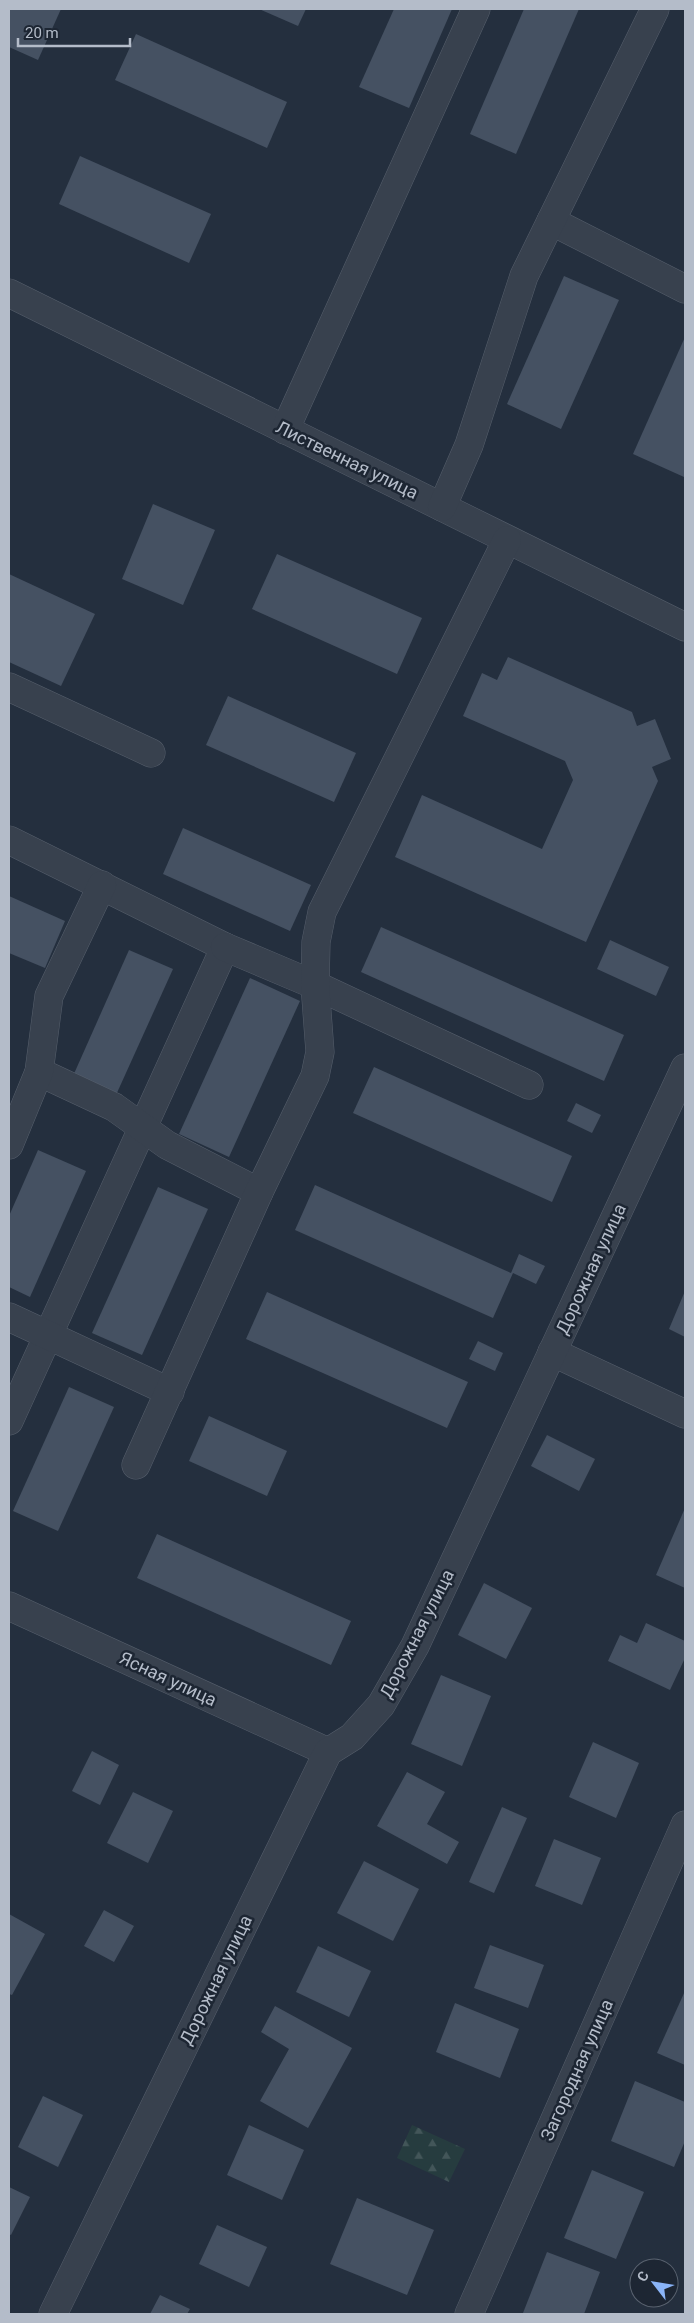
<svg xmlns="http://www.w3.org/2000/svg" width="694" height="2323" viewBox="0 0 694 2323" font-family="Roboto,sans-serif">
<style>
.forest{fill:url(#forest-firs)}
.building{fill:#455162}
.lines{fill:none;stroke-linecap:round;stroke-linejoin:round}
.minor-casing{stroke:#565f6c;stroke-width:29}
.minor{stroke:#38414e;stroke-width:28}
.labels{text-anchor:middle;stroke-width:5;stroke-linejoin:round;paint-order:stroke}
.street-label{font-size:18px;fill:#b4bcc9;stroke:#1d2633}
</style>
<defs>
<pattern id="forest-firs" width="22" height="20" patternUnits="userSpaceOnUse" patternTransform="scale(1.25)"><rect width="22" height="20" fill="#263c3f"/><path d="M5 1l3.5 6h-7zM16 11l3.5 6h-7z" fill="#435659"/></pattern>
</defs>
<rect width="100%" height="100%" fill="#242f3e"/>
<!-- forest -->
<path class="forest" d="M412,2125L465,2149L449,2182L397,2158Z"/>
<!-- building -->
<g class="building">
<path d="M9,9H61L38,60L9,47Z"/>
<path d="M259,9H306L298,26Z"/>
<path d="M394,9H452L409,108L359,87Z"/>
<path d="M524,9H579L516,154L470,134Z"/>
<path d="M136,34L287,102L267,148L115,80Z"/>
<path d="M80,156L211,214L189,263L59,204Z"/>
<path d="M564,276L619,300L561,429L507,404Z"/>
<path d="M685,337V474L684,477L633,454Z"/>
<path d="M153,504L215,530L183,605L122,579Z"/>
<path d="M277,554L422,618L397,674L252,609Z"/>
<path d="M9,574L95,614L61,686L9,662Z"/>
<path d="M508,657L632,712L637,726L655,719L671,759L652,767L658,781L586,942L395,857L422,795L542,849L573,780L565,761L463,716L482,673L497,680Z"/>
<path d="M228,696L356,753L334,802L206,745Z"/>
<path d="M183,828L311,885L290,931L163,874Z"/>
<path d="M9,896L65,921L45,968L9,953Z"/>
<path d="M381,927L624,1035L604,1081L361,972Z"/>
<path d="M610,940L669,967L656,996L597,969Z"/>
<path d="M129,950L173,969L116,1095L73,1076Z"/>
<path d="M250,978L300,1001L229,1157L179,1134Z"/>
<path d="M374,1067L572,1156L552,1202L353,1113Z"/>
<path d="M576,1103L601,1115L592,1133L567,1121Z"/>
<path d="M38,1150L86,1171L30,1297L9,1287V1216Z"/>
<path d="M315,1185L511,1273L519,1254L545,1266L536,1284L513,1273L493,1318L295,1230Z"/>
<path d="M158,1187L208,1209L142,1355L92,1333Z"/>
<path d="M685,1291V1337L669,1329Z"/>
<path d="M267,1292L468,1382L447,1428L246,1339Z"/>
<path d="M478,1341L503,1353L495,1371L469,1359Z"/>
<path d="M69,1387L114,1407L58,1531L13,1511Z"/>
<path d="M209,1416L287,1451L267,1496L189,1461Z"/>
<path d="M547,1435L595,1459L579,1491L531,1466Z"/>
<path d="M685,1508V1588L656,1575Z"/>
<path d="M157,1534L351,1621L331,1665L137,1578Z"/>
<path d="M484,1583L532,1608L506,1659L458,1635Z"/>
<path d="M646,1623L685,1641V1658L670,1690L608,1661L620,1635L637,1643Z"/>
<path d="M441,1675L491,1696L462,1766L411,1744Z"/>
<path d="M593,1742L639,1763L616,1818L569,1797Z"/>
<path d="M92,1751L119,1765L100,1805L72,1791Z"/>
<path d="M407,1772L445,1792L427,1824L459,1842L447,1864L377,1826Z"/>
<path d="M133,1792L173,1811L148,1863L107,1843Z"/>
<path d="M502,1807L527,1818L494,1893L469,1882Z"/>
<path d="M554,1839L601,1858L582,1905L535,1886Z"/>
<path d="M364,1861L419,1889L393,1941L337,1913Z"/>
<path d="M104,1910L134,1926L114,1962L84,1946Z"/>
<path d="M9,1914L45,1934L12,1995L9,1994Z"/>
<path d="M490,1945L544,1965L528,2008L474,1988Z"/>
<path d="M318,1946L371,1971L349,2017L296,1992Z"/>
<path d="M685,1991V2065L657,2053Z"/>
<path d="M455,2003L519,2029L500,2078L436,2052Z"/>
<path d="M275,2006L352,2048L308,2128L260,2101L289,2049L261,2032Z"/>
<path d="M635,2081L685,2102V2141L674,2167L611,2141Z"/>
<path d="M43,2096L83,2115L58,2167L18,2147Z"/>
<path d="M249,2125L304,2150L282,2200L227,2175Z"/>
<path d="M592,2170L644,2192L616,2259L564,2238Z"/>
<path d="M9,2187L30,2197L11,2235L9,2234Z"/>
<path d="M357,2198L434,2230L407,2295L330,2264Z"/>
<path d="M217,2225L267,2247L249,2287L199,2264Z"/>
<path d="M547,2252L600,2272L584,2314L523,2313Z"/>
<path d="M160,2295L190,2309L187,2314H150Z"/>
</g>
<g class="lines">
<!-- minor casing -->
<g class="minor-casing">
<g id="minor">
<path d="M551,221L685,289"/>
<path d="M9,293L685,627"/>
<path d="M285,430L476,9"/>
<path d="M442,507L469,445L524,276L655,9"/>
<path d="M9,687L151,753"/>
<path d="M9,840L225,947L9,1421"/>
<path d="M225,947L315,985L529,1085"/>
<path d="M39,1072L114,1107L167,1145L259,1192"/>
<path d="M9,1145L39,1072L49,996L102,885"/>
<path d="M9,1317L170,1392"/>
<path d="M552,1352L685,1414"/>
<path d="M136,1465L259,1192L315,1076L320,1052L315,985L316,942L322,912L507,540"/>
<path d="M9,1606L328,1752"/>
<path d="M53,2314L328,1752L352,1737L381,1705L415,1646L685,1068"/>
<path d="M469,2314L685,1825"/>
</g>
</g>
<!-- minor -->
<use href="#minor" class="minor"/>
</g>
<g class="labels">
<!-- street labels -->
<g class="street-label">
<text transform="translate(347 460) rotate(26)" y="6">Лиственная улица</text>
<text transform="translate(591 1269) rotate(-65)" y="6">Дорожная улица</text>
<text transform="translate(417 1634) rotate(-63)" y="6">Дорожная улица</text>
<text transform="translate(168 1679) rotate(25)" y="6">Ясная улица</text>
<text transform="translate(216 1980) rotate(-64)" y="6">Дорожная улица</text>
<text transform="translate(577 2070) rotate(-66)" y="6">Загородная улица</text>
</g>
</g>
<!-- border -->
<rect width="694" height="2323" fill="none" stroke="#b4bcc9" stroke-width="20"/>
<!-- north arrow -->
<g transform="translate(654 2283) rotate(301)"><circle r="24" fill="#1d2633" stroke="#59626f"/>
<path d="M0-4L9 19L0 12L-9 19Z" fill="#8ab4f8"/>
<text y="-8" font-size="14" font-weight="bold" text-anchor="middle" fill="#b4bcc9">С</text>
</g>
<!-- scale -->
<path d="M18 38v8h112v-8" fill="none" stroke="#b4bcc9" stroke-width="2.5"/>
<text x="25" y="38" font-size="15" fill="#b4bcc9" stroke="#1d2633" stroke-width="4" paint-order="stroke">20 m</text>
</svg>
